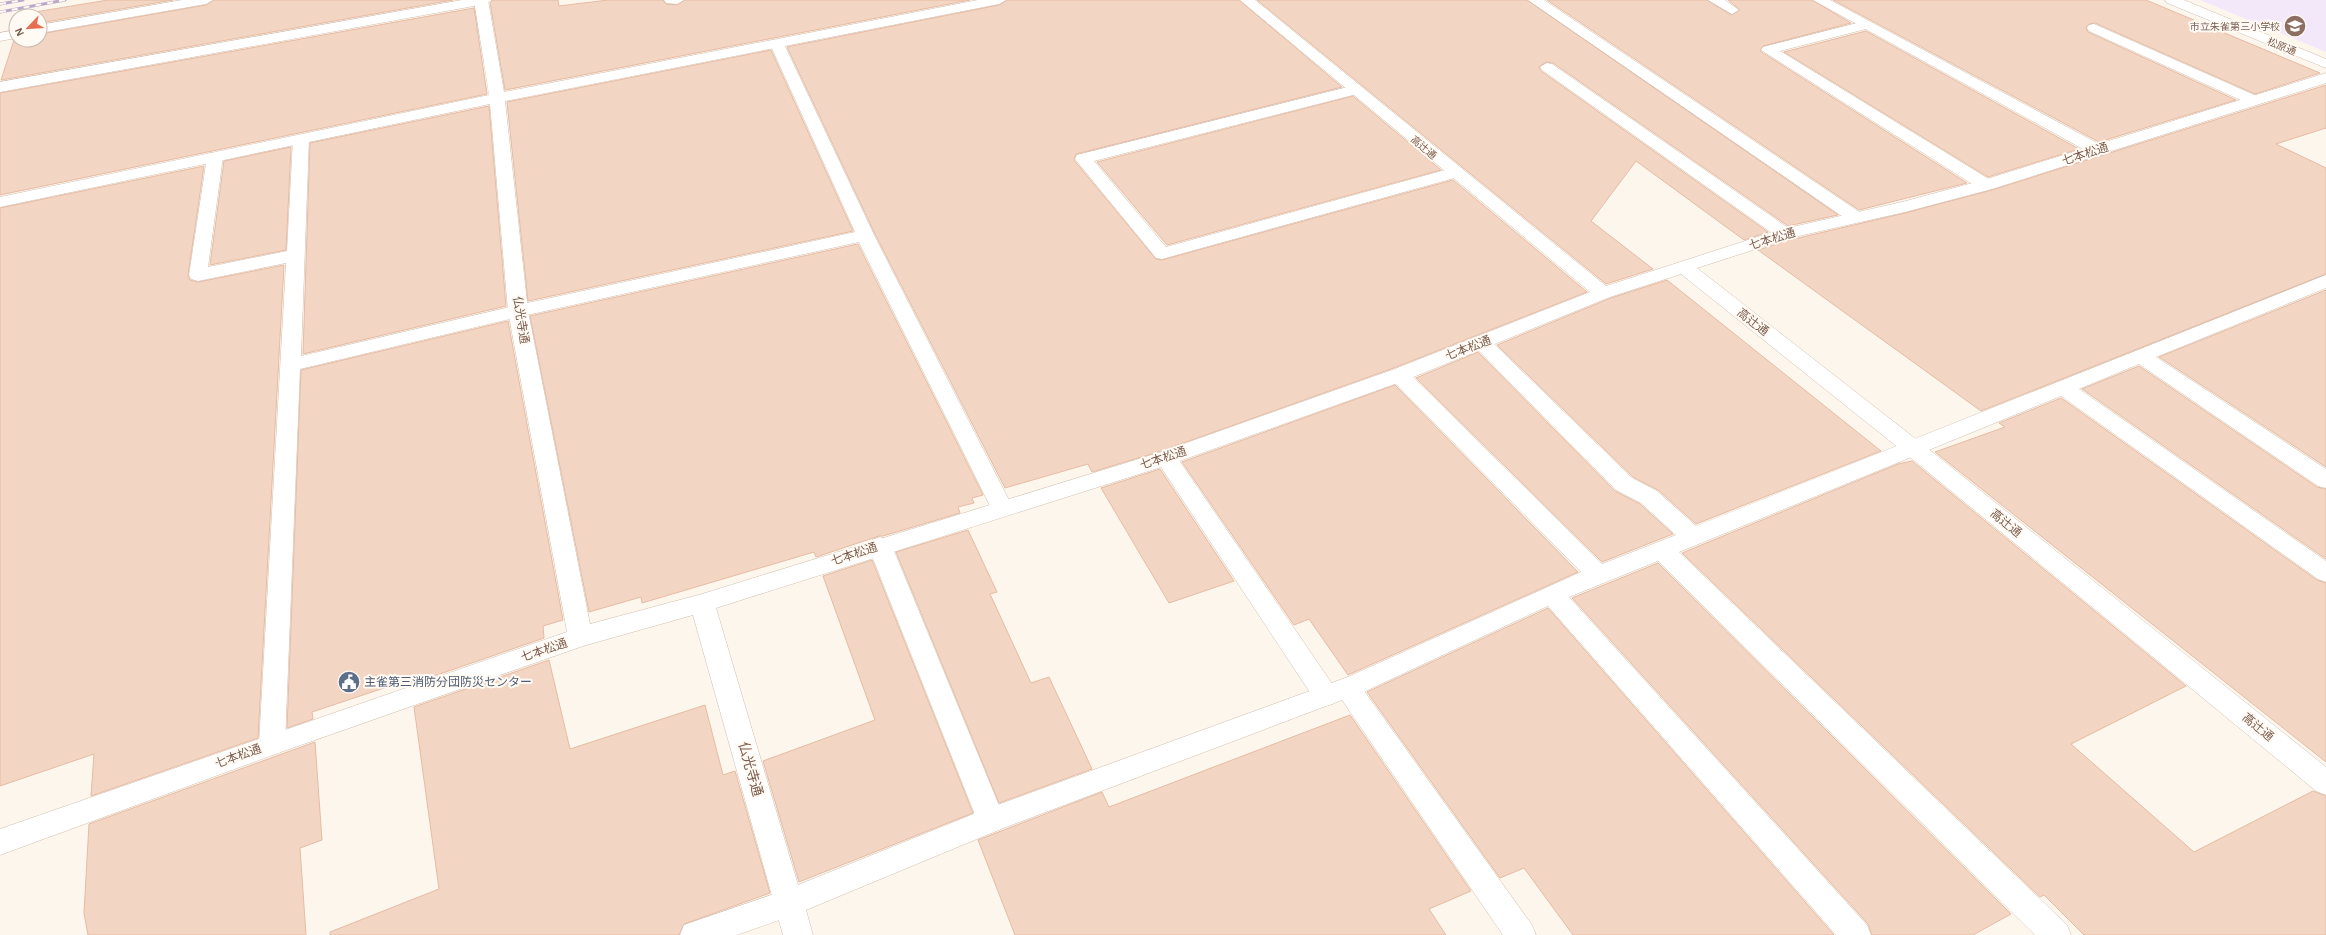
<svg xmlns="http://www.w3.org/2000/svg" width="2326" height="935" viewBox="0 0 2326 935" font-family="'Alegreya Sans','Noto Sans JP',sans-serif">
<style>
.education{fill:#f3e8fa}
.building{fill:#f3d5c3;stroke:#e6bba3}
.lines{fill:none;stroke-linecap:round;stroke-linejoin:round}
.service-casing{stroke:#d1beb0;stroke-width:1}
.minor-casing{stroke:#d1beb0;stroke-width:1}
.service{fill:#fff;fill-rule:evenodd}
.minor{fill:#fff;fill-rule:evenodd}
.rail-casing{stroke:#b9a8c9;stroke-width:3}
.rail{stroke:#fffaf3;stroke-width:2;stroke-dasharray:6;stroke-linecap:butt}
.labels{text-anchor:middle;stroke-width:4;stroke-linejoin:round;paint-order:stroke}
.far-education-label{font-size:10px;fill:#785e54;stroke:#fffaf3;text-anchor:end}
.far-street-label{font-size:10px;fill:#7a5c4d;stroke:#fffaf3}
.street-label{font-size:12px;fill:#7a5c4d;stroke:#fffaf3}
.service-label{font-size:12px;fill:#4e5e75;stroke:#fffaf3;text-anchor:start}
.near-street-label{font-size:14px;fill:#7a5c4d;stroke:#fffaf3}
</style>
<rect width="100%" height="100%" fill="#fdf6ec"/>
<!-- education -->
<path class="education" d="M2200,0H2326V52Z"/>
<!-- building -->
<g class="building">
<path d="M108,0H173L40,23V16H22L23,14Z"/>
<path d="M214,0H453L1,80L14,40H40V34L206,5Z"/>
<path d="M493,0H558L559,6L608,0H663L666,4L677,5L685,0H970L505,90L490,3Z"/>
<path d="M1007,0H1239L1342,87L1076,154L1074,160L1156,259L1162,260L1453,180L1587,292L1391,369L1158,452L1092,472L1088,464L1005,488L875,234L787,47L999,5Z"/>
<path d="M1257,0H1527L1838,215L1788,226L1553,63L1546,62L1539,67L1541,71L1768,232L1744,240L1636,161L1591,221L1653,269L1606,284Z"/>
<path d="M1547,0H1707L1731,15L1740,10L1728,0H1812L1851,23L1763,46L1760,51L1967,183L1859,210Z"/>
<path d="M1833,0H2146L2320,73L2255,94L2095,23L2089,24L2086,27L2088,32L2236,100L2099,142Z"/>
<path d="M474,8L487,94L0,195V93Z"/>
<path d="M1866,31L2079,149L1988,177L1784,52Z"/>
<path d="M771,50L853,231L528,301L507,102Z"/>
<path d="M2326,85V128L2276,144L2326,168V274L1981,411L1758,250L1790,240L1905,213L1992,190Z"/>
<path d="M1353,96L1441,170L1167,245L1097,162Z"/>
<path d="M489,106L506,306L303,354L310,143Z"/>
<path d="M291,147L286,250L210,265L224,161Z"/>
<path d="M204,166L188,275L190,280L198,282L284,265L258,738L91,796L94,754L0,786V208Z"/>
<path d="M858,244L983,495L972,498L974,503L958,507L960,513L883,536H879L816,557L814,552L642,603L641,597L589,612L530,316Z"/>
<path d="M1667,280L1881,451L1696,524L1658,490L1633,477L1497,345L1611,298Z"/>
<path d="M2326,290V467L2159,357Z"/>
<path d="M508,321L563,620L543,626L544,638L411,684V679L312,712L313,719L287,728L301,370Z"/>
<path d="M1478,352L1615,491L1640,504L1673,534L1602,562L1416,378Z"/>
<path d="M2139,366L2317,487L2326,489V559L2082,389Z"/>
<path d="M1395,385L1578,572L1348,675L1309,619L1294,625L1182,462Z"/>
<path d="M2061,398L2317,580L2326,583V762L1935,452L2005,427L1999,423Z"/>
<path d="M1912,461L2186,686L2071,744L2194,852L2313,791L2326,796V935H2084L2044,895L2040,897L1682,553L1898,464Z"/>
<path d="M1160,469L1234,581L1169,603L1101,488Z"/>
<path d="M968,530L997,592L990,594L1031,683L1049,677L1092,769L999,803L896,552Z"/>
<path d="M872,560L973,813L799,882L763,761L875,720L823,576Z"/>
<path d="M1658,563L2011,914L1973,935H1872L1868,924L1572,598Z"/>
<path d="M1548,608L1834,935H1573L1524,868L1500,878L1367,692Z"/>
<path d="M549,660L570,749L705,705L723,775L735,771L770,893L684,924L679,935H330V932L439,889L414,707Z"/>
<path d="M1350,715L1471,891L1429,909L1446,935H1015L978,840L1102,792L1109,807Z"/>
<path d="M315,742L322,840L300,848L306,935H88L84,913L89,824Z"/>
</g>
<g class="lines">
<!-- service casing -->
<g class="service-casing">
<g id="service">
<path d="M182,0H213L206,4L40,33V25Z"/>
<path d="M462,0H492L485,4L0,92V82Z"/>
<path d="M664,0H684L677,4L666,3Z"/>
<path d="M1528,0H1544L1861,213L1864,217L1861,221H1849Z"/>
<path d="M1708,0H1725L1739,10L1732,14Z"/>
<path d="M1865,21L1870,22L1872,25L1870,28L1780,51L1992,181L1995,185L1992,189H1980L1761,50L1763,47Z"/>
<path d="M2094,24L2259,97L2261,100L2259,103H2247L2089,31L2087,28L2089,25Z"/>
<path d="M16,30V38L0,41V33Z"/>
<path d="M777,40L784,44L874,235L1013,508L1010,514L1002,516L994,514L991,508L859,242L518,317L300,369L285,744L281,752L272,755L263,752L259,744L286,263L198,281L191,279L189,275L207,157L209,153H221L223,157L208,267L287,251L293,139L295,136H307L309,139L301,356L518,305L855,232L770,44Z"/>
<path d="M1547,63L1552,64L1791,230L1794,234L1791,238H1779L1542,70L1540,67Z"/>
<path d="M1356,85L1361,87L1364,90L1361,93L1094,161L1166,247L1456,167L1462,168L1464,172L1462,176L1162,259L1156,258L1075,159L1077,155Z"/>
<path d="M2326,275V288L2156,357L2326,469V488L2318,486L2139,364L2079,389L2326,561V582L2318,579L2061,396L1679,552L2067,925L2071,935H2035L1658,561L1569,597L1867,925L1871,935H1836L1548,606L1357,695L1348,699L1339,695L1335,703L1326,706L1317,703L1155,458L1158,453L1166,450L1174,453L1335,688L1339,681L1581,572L1392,380L1389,375L1392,370L1399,368L1406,370L1602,564L1676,535L1641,503L1616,490L1475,347L1472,343L1475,339L1482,337L1489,339L1632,478L1657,491L1696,526Z"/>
<path d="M880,537L888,540L892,546L1005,820L1001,829L991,833L981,829L977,820L868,546L872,540Z"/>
<path d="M789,889L799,893L804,903L799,913L737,935H680L684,925Z"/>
</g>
</g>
<!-- minor casing -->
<g class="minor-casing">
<g id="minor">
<path d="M474,0H488L504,92L978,0H1006L999,4L505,101L528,311L590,624L702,594L1158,453L1392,370L1590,292L1240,0H1255L1606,286L1779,230L1902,202L1980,181L2083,149L1813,0H1830L2099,144L2326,73V83L1992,189L1905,212L1790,238L1697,268L1921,443L2326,767V795L2316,791L1905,453L1681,274L1610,297L1406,380L1174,463L716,608L798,885L981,811L1348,677L1357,681L1532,925L1536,935H1503L1342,700L1001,829L806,910L813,935H783L693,615L583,646L281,752L0,855V829L567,632L508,311L490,104L0,207V197L489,95Z"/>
<path d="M2165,0H2184L2326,59V68L2167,3Z"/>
</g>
</g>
<!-- service -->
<use href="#service" class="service"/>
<!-- minor -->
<use href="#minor" class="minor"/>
<!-- rail casing -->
<g class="rail-casing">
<g id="rail">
<path d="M0,4L23,0"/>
<path d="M0,12L65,0"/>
</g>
</g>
<!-- rail -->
<use href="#rail" class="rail"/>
</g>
<!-- icons -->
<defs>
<g id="school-disc" transform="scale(1.15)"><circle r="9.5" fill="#8d6e63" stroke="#fffaf3"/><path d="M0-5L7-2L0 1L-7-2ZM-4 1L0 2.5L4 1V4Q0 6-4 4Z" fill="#fff"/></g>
<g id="civic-disc" transform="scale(1.15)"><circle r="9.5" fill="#5c6f8a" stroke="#fffaf3"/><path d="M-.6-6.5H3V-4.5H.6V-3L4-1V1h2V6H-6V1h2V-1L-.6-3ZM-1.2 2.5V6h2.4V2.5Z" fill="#fff"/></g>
</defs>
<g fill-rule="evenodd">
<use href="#school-disc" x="2295" y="26"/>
<use href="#civic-disc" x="349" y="682"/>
</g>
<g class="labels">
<!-- far-education labels -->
<g class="far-education-label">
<text x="2280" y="30">市立朱雀第三小学校</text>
</g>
<!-- far-street labels -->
<g class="far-street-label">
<text transform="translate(2282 46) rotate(22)" y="4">松原通</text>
<text transform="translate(1424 147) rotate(40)" y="4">高辻通</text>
</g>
<!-- street labels -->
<g class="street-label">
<text transform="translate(2085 154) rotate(-18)" y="4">七本松通</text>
<text transform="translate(1772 239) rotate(-17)" y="4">七本松通</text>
<text transform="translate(521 320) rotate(81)" y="4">仏光寺通</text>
<text transform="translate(1753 322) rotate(38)" y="4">高辻通</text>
<text transform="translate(1468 348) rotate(-21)" y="4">七本松通</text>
<text transform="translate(1163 458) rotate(-18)" y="4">七本松通</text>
<text transform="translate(2006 523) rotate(39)" y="4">高辻通</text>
<text transform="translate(854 554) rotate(-18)" y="4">七本松通</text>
<text transform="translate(544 650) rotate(-19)" y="4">七本松通</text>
<text transform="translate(2258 727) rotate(39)" y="4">高辻通</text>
<text transform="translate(238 756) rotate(-20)" y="4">七本松通</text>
</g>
<!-- service labels -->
<g class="service-label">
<text x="364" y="686">主雀第三消防分団防災センター</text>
</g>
<!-- near-street labels -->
<g class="near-street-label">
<text transform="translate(751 769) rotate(74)" y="5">仏光寺通</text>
</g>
</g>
<!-- north arrow -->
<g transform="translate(28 28) rotate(245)"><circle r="19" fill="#fffaf3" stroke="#cabbb1"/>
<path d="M0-3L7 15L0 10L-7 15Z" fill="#e76f51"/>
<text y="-6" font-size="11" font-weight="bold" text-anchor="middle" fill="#7a5c4d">N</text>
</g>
</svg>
